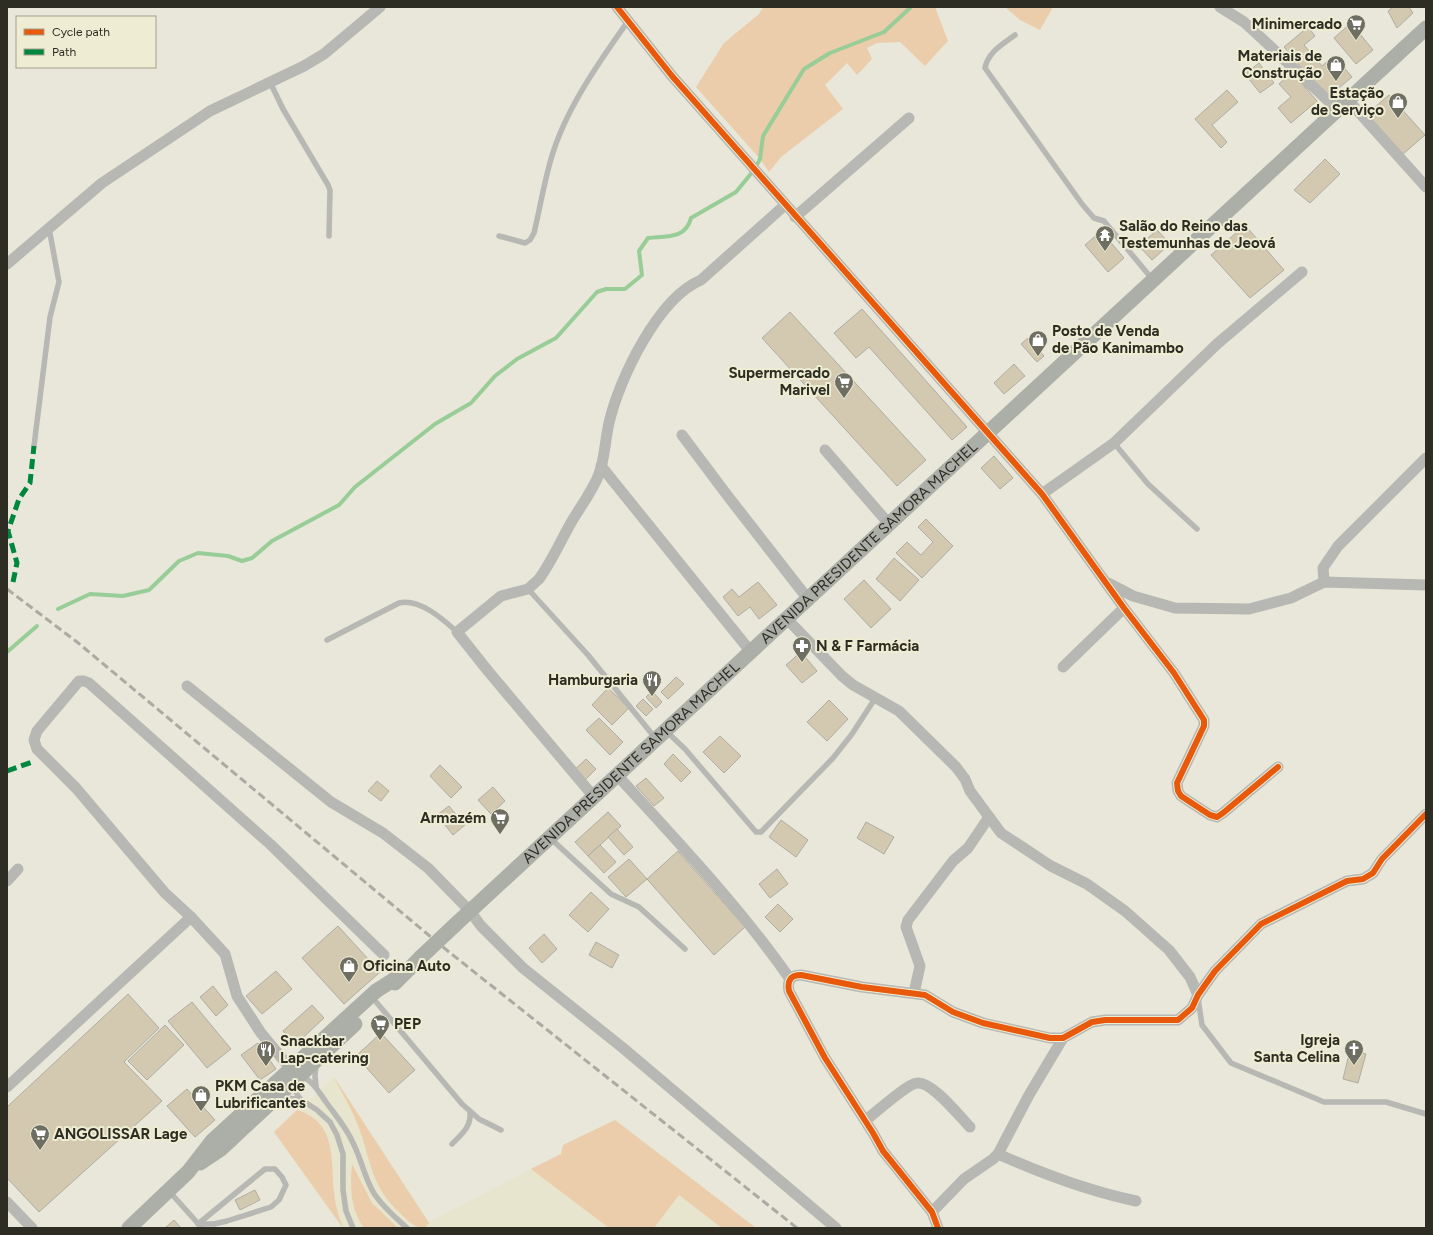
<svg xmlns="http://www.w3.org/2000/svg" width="1433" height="1235" viewBox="0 0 1433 1235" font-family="Figtree,sans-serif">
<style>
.built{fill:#e7e5cd}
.green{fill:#ebcdab}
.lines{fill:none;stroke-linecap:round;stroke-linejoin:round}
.stream{stroke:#98cd97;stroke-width:4}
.building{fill:#d2c9b0;stroke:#afada2}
.lane{stroke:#b7b7b3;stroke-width:5.5}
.street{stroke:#b7b7b3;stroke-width:11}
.secondary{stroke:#acaea8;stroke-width:15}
.rail{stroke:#aaaba3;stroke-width:3;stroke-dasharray:8 4;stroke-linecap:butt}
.secondary-bridge{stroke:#acaea8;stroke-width:15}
.quiet{stroke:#00873e;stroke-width:5;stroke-dasharray:10 5;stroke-linecap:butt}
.cycleway-casing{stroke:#eeedd3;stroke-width:8}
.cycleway{stroke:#e8590c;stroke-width:6}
.labels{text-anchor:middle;stroke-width:4;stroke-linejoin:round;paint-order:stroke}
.poi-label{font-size:15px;font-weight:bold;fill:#2e2d24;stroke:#eeedd3;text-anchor:start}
.street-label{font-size:15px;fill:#2e2d24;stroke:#eeedd3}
</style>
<rect width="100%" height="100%" fill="#e8e7d9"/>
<!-- built -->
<path class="built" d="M334,1077L429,1222L561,1154L563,1145L615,1120L756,1228H342L274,1132Z"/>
<!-- green -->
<g class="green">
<path d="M763,7H935L948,41L925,66L900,42L877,43L867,48L872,59L857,75L847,63L825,85L843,109L781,157L769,172L760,159L696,87L724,43L759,14Z"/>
<path d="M1005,7H1053L1040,30L1020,20Z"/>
<path d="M334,1077L429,1223L425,1228C415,1228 409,1222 402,1215C369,1185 372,1161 357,1123C351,1107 341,1092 334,1077Z"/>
<path d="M297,1110C337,1122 331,1160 334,1192C335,1205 339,1216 343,1228L274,1132Z"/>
<path d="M615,1120L756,1228H722L679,1195L654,1228H609L531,1169L561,1154L563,1145Z"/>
<path d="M352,1164L372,1203L398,1228H364C350,1208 350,1187 352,1164Z"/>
</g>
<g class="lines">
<!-- stream -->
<g class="stream">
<path d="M58,609L90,594L123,596L149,590L179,561L198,553L228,556L242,561L252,558L272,541L339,505L355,487L435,424L471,403L495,376L517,359L556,338L597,292L606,289H625L642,275L639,251L648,238C666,236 686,239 691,218L736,192L754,170L760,159L763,136L804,69L830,53L884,32L911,7"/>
<path d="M7,652L37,626"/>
</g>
</g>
<!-- building -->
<g class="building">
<path d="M1393,7H1409L1413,13L1397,28L1388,11Z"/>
<path d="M1351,23L1373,50L1356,64L1334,38Z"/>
<path d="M1308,27L1315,36L1304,45L1322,66L1334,56L1352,77L1327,98L1284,47Z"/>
<path d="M1259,63L1274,83L1260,93L1245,74Z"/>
<path d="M1292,72L1317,101L1291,123L1278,108L1291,97L1279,84Z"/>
<path d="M1227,90L1238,102L1212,125L1227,142L1221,148L1195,119Z"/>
<path d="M1389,95L1425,135L1402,155L1367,114Z"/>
<path d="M1325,159L1340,174L1310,203L1294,190Z"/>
<path d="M1245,225L1284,270L1250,298L1211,255Z"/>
<path d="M1157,230L1170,244L1152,260L1139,246Z"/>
<path d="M1101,231L1124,258L1108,272L1085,245Z"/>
<path d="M862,309L967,427L952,440L869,347L856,358L834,333Z"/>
<path d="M790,312L926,460L897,486L762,338Z"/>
<path d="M1028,338L1044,356L1037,362L1021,344Z"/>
<path d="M1014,364L1025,376L1004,394L994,383Z"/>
<path d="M994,456L1013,478L1000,489L981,468Z"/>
<path d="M926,519L953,546L922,578L896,553L907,542L921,555L933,542L918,527Z"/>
<path d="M894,558L919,580L900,601L876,579Z"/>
<path d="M864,580L891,609L871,628L844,599Z"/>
<path d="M758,582L777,605L759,619L750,607L738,616L723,597L732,589L739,597Z"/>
<path d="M801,652L817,671L802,683L786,665Z"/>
<path d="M676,677L684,684L668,699L661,692Z"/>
<path d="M608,688L629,708L612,725L592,705Z"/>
<path d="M652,691L662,702L656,708L646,697Z"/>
<path d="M643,699L653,709L646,716L636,706Z"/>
<path d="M829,700L848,719L827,741L807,722Z"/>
<path d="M599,718L623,742L610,755L586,730Z"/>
<path d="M720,736L741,756L724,773L703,752Z"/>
<path d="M673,754L691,772L681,782L664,764Z"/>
<path d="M586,759L596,769L584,781L573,771Z"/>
<path d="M440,765L462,787L451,798L430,776Z"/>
<path d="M646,778L664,798L654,806L636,786Z"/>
<path d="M377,781L389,791L381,801L368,791Z"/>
<path d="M493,787L505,801L491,814L478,800Z"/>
<path d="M449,806L465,825L453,835L437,815Z"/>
<path d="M608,812L621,826L588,856L575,842Z"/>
<path d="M781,820L808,840L796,857L769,837Z"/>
<path d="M866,822L894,837L884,854L857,838Z"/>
<path d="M617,829L633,847L624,855L608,837Z"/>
<path d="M600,845L616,862L604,873L588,856Z"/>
<path d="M678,851L745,927L714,955L647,879Z"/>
<path d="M629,859L647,879L626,897L608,877Z"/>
<path d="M777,869L788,884L770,898L759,884Z"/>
<path d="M591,892L609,909L588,932L569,915Z"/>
<path d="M778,904L793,919L780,932L765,917Z"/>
<path d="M338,926L380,972L344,1004L302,958Z"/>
<path d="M544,934L557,949L542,963L529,948Z"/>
<path d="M596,942L619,955L612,968L589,955Z"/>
<path d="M276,971L292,989L262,1014L246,996Z"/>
<path d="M213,986L228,1005L216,1016L200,997Z"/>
<path d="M128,994L159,1028L124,1062L162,1101L39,1212L7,1178V1107Z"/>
<path d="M192,1002L231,1049L207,1068L168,1021Z"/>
<path d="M312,1005L324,1018L295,1045L283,1031Z"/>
<path d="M165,1025L184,1045L147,1080L128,1061Z"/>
<path d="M381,1033L415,1070L389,1093L356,1056Z"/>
<path d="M258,1043L276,1069L260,1080L241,1055Z"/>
<path d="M1350,1050L1366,1054L1358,1083L1343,1079Z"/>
<path d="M187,1089L215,1120L195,1137L167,1106Z"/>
<path d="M255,1190L260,1200L240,1210L235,1200Z"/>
<path d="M174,1220L181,1228H165Z"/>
</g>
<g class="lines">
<!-- lane -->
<g class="lane">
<path d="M1015,35C1003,44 988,52 985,68L1082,204L1094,218L1104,221L1153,280"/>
<path d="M270,82L283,109L328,185L330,190L329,236"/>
<path d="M499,236L525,243L530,240L534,233C540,208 544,183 551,159C565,110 599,62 628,21"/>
<path d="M1114,443L1148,484L1197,529"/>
<path d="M34,446L50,317L59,282L49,228"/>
<path d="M528,589L588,655L656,739"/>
<path d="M327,640L399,603C419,598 443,619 457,632"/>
<path d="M666,731L685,749L756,832H761L833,758L852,734L876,697"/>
<path d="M550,838L611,894L639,907L685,949"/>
<path d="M1198,998L1202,1025L1231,1063L1324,1102H1386L1426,1114"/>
<path d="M377,1003L462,1104L479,1119L501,1130"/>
<path d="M301,1076C313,1081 318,1091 326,1102C336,1116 347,1128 354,1145C362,1161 365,1180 375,1195C384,1208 396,1218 407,1228"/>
<path d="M292,1085L300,1099L317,1110L330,1122L337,1135L343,1154V1190L346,1211L353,1228"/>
<path d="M316,1086L315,1076L316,1065"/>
<path d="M281,1098L300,1099"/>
<path d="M452,1144C462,1134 472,1126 470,1111"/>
<path d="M265,1169H275L282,1177L286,1185L279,1200L271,1207L227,1221L214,1224H198Z"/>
<path d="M169,1191L202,1228"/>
</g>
<!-- street -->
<g class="street">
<path d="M617,7L672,76L1042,494L1124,608L1174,673L1204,720V726L1177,783L1178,791L1181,796L1210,815L1217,817L1223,813L1278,767"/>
<path d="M1220,7L1244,22L1256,33L1338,110"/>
<path d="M1348,100L1426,187"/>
<path d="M795,217L909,118"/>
<path d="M7,264L102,183L210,111L304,66L324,54L380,7"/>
<path d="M682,435L727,495L808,599"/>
<path d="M825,450L889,524"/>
<path d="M601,466L751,652"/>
<path d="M1042,494L1114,443L1217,344L1302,272"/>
<path d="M1324,582L1323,568L1338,546L1426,458"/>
<path d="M1108,583L1133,596L1175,608L1249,609L1291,598L1324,582L1426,585"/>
<path d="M787,619L842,676L853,685L899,711L956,767L965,779L970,791L1001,833L1051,866L1087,884L1125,911L1169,950L1190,977L1198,995"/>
<path d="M1063,667L1124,608"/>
<path d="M187,686L331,802L383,833L428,868L470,911L481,926L523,968L623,1048L836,1228"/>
<path d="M617,775C677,841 739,906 790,979"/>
<path d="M594,797L488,671L457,632L501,596L528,589L539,579C552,561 561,540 572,521C581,506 593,490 599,474C605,458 605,440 609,423C619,379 658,298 701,280L785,205"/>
<path d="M7,881L18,869"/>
<path d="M914,993L920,966L906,927L908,920L953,861L968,848L989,817"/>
<path d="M290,1068L261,1033L237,996L225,954L191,917L165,893L76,788L37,749L34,740L37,731L79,681H84L89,683L270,844L384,955"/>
<path d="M7,1087L191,917"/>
<path d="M866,1120C875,1113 907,1084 917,1083C932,1081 960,1117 970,1127"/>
<path d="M998,1154C1043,1174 1088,1191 1136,1201"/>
<path d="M7,1202L32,1228"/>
<path d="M932,1212L964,1179L993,1159L998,1154L1029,1095L1063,1038"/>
<path d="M938,1228L932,1212L883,1151L873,1133L825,1058L789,991C787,980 791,975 801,975L862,987L925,995L953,1012L983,1023L1050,1038H1063L1092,1022L1105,1020H1178L1192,1008L1198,995L1215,971L1261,924L1347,881L1363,879L1373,873L1382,859L1426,814"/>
</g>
<!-- secondary -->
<g class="secondary">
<path id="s1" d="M456,924L1426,28"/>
<path d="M395,983L421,957"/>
<path d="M200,1163L221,1149L355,1024"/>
<path d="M129,1228L188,1172L212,1141L376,991L401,975"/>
</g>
<!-- rail -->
<path class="rail" d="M7,589L77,642L449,952L797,1228"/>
<!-- secondary-bridge -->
<path class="secondary-bridge" d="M421,957L456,924"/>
<!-- quiet -->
<g class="quiet">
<path d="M13,582L17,563L8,531L19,499L30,483L34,446"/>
<path d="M7,771L32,762"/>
</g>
<!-- cycleway casing -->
<g class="cycleway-casing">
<g id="cycleway">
<path d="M617,7L672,76L1042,494L1124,608L1174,673L1204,720V726L1177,783L1178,791L1181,796L1210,815L1217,817L1223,813L1278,767"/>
<path d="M938,1228L932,1212L883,1151L873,1133L825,1058L789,991C787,980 791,975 801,975L862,987L925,995L953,1012L983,1023L1050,1038H1063L1092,1022L1105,1020H1178L1192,1008L1198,995L1215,971L1261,924L1347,881L1363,879L1373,873L1382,859L1426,814"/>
</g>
</g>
<!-- cycleway -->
<use href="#cycleway" class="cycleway"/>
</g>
<!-- icons -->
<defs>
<g id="supermarket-pin" transform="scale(1)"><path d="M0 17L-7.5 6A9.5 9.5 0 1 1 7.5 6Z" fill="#6f6e63" stroke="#eeedd3"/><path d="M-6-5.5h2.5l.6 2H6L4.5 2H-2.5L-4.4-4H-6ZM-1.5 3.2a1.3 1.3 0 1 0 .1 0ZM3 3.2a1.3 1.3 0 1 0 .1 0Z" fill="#fff"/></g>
<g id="shop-pin" transform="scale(1)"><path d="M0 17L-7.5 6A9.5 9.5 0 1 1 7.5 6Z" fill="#6f6e63" stroke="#eeedd3"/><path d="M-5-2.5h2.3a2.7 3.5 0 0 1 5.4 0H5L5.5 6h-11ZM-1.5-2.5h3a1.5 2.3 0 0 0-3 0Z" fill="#fff"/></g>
<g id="temple-pin" transform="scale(1)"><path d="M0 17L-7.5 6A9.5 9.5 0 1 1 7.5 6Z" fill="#6f6e63" stroke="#eeedd3"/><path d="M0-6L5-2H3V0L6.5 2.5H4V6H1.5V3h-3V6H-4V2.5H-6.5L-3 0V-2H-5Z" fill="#fff"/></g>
<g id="pharmacy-pin" transform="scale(1)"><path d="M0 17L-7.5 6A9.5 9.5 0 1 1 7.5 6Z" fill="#6f6e63" stroke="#eeedd3"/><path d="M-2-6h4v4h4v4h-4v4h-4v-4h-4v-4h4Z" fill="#fff"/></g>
<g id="restaurant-pin" transform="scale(1)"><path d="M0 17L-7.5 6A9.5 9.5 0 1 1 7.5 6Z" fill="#6f6e63" stroke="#eeedd3"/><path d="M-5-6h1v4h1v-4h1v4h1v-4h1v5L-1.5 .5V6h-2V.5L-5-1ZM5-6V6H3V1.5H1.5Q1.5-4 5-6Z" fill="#fff"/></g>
<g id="church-pin" transform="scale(1)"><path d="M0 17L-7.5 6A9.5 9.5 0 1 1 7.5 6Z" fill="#6f6e63" stroke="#eeedd3"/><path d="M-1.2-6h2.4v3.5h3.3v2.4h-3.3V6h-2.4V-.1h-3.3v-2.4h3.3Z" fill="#fff"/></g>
</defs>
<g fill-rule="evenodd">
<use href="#supermarket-pin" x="1356" y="24"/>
<use href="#shop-pin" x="1336" y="65"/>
<use href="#shop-pin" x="1398" y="102"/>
<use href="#temple-pin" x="1105" y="235"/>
<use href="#shop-pin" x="1038" y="340"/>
<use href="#supermarket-pin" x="844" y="382"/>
<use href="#pharmacy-pin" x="802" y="646"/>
<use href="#restaurant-pin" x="652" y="680"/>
<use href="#supermarket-pin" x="500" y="818"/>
<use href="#shop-pin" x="349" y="966"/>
<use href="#supermarket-pin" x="380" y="1024"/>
<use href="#church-pin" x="1354" y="1049"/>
<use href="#restaurant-pin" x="266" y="1050"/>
<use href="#shop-pin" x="201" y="1095"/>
<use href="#supermarket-pin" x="40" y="1134"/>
</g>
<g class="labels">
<!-- poi labels -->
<g class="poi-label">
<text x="1342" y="29" text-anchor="end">Minimercado</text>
<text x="1322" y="61" text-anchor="end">Materiais de<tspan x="1322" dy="17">Construção</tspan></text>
<text x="1384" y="98" text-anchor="end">Estação<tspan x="1384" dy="17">de Serviço</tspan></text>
<text x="1119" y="231">Salão do Reino das<tspan x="1119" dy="17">Testemunhas de Jeová</tspan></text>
<text x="1052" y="336">Posto de Venda<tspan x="1052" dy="17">de Pão Kanimambo</tspan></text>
<text x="830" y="378" text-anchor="end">Supermercado<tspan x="830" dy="17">Marivel</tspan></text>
<text x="816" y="651">N &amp; F Farmácia</text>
<text x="638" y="685" text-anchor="end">Hamburgaria</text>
<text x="486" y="823" text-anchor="end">Armazém</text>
<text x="363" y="971">Oficina Auto</text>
<text x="394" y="1029">PEP</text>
<text x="1340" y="1045" text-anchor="end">Igreja<tspan x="1340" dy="17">Santa Celina</tspan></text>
<text x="280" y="1046">Snackbar<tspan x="280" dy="17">Lap-catering</tspan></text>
<text x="215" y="1091">PKM Casa de<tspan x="215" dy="17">Lubrificantes</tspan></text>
<text x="54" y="1139">ANGOLISSAR Lage</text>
</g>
<!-- street labels -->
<g class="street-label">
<text dy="5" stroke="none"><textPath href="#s1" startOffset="562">AVENIDA PRESIDENTE SAMORA MACHEL</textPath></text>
<text dy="5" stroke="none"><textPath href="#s1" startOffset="238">AVENIDA PRESIDENTE SAMORA MACHEL</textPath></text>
</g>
</g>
<!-- border -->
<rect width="1433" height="1235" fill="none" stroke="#2e2d24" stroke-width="16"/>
<!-- legend -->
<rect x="16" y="16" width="140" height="52" fill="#eeedd3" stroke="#a1a08d"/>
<rect x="24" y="29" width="20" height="6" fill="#e8590c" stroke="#a1a08d"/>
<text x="52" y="36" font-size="12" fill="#2e2d24">Cycle path</text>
<rect x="24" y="49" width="20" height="6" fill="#00873e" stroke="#a1a08d"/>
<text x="52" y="56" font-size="12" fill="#2e2d24">Path</text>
</svg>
